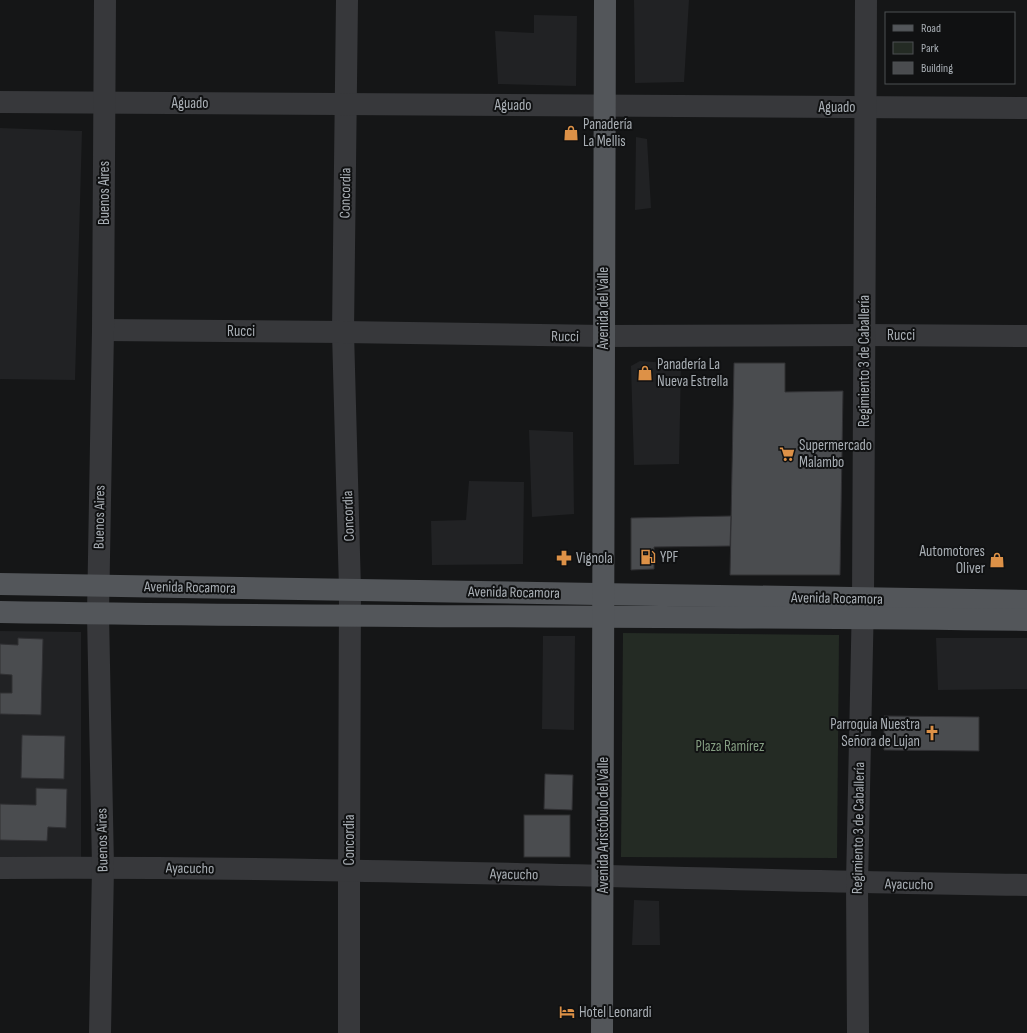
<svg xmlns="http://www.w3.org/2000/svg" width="1027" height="1033" viewBox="0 0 1027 1033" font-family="'Sofia Sans Condensed',sans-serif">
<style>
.built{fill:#212224}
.green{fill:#242b24}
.building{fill:#4a4c4f;stroke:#303033}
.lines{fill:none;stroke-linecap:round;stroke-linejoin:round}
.minor{stroke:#37383b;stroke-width:22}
.major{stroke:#53565a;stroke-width:22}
.labels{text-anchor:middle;stroke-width:4;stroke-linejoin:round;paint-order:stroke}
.street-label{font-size:15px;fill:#a9afb5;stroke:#101112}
.poi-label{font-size:15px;fill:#a9afb5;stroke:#101112;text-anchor:start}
.park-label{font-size:15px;fill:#859e82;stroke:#101112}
</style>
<rect width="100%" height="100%" fill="#151617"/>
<!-- built -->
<g class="built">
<path d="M634,0H689L684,82L635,83Z"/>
<path d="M534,15L577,16L576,86L498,84L495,31L534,33Z"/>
<path d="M0,128L82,131L75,380L0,379Z"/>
<path d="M636,137L647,139L651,208L635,210Z"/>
<path d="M640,361L681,364L679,464L634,465L631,366Z"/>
<path d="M529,430L573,432L574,514L532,517Z"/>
<path d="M469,481L524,482L523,564L432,565L431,521L466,520Z"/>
<path d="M0,631L81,632V859H0Z"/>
<path d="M543,636H575L574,730L542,729Z"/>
<path d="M936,638H1027V689L938,690Z"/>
<path d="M634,900L659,901L660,945H632Z"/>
</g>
<!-- green -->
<path class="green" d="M623,633L839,635L837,858L621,857Z"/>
<!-- building -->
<g class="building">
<path d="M734,363H785V392L843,391L840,575H730Z"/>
<path d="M731,516L730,546L654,547V569L631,570V518Z"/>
<path d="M18,638L43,639L41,715L0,714V693H12V675L0,674V644L18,645Z"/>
<path d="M884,716L979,717V751L884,750Z"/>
<path d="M22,735L65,736L64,779L21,778Z"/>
<path d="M545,774L573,775L572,810L544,809Z"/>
<path d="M36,788L67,789L66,828L48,827L47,841L0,840V804L36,805Z"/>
<rect x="524" y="815" width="46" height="42"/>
</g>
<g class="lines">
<!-- minor -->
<g class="minor">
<path d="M347,0L343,332L350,590L349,870V1033"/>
<path d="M0,102L1027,108"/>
<path d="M103,330L343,332L603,336L864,335L1027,336"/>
<path d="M0,868C342,866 685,880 1027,885"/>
<path d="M100,1033L103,867L98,614L103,330L105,0"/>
<path d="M858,1033L857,883L863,599L866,0"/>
</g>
<!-- major -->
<g class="major">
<path d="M0,584L1027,601"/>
<path d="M0,612C342,618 685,615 1027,620"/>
<path d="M602,1033L605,0"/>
</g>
</g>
<!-- icons -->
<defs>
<g id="shop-bare" transform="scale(1.2)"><path d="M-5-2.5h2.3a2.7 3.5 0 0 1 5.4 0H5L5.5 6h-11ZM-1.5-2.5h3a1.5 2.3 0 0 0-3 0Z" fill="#dd9147" stroke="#101112" stroke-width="2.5" paint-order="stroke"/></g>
<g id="supermarket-bare" transform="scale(1.2)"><path d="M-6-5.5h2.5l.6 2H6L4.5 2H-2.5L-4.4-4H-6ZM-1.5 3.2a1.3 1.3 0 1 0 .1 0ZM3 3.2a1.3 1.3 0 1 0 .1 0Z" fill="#dd9147" stroke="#101112" stroke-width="2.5" paint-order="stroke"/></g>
<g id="fuel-bare" transform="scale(1.2)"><path d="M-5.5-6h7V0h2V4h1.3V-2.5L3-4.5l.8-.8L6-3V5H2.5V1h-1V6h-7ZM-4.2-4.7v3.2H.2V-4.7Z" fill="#dd9147" stroke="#101112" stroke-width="2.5" paint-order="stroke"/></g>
<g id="pharmacy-bare" transform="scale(1.2)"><path d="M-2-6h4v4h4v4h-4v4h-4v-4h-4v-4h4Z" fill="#dd9147" stroke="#101112" stroke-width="2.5" paint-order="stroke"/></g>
<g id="church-bare" transform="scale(1.2)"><path d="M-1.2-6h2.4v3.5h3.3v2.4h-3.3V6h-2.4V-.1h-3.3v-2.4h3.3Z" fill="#dd9147" stroke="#101112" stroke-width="2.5" paint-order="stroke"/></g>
<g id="hotel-bare" transform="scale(1.2)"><path d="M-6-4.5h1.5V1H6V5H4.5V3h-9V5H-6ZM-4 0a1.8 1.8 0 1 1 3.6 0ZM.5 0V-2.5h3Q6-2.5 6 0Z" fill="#dd9147" stroke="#101112" stroke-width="2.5" paint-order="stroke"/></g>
</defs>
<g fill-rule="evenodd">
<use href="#shop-bare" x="571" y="133"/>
<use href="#shop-bare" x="645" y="373"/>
<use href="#supermarket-bare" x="787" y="454"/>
<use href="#fuel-bare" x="648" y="557"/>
<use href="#pharmacy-bare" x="564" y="558"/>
<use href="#shop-bare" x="997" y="560"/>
<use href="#church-bare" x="932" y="733"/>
<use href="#hotel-bare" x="567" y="1012"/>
</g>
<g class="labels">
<!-- street labels -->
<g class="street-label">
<text x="190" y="108">Aguado</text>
<text x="513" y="110">Aguado</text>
<text x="837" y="112">Aguado</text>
<text transform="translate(104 193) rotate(-90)" y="5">Buenos Aires</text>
<text transform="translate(345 193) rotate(-89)" y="5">Concordia</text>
<text transform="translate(603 308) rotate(-90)" y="5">Avenida del Valle</text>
<text x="241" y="336">Rucci</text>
<text x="901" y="340">Rucci</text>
<text transform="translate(565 336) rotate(1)" y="5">Rucci</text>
<text transform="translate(864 361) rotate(-90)" y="5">Regimiento 3 de Caballería</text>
<text transform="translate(348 516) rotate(-92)" y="5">Concordia</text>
<text transform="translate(99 517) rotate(-89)" y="5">Buenos Aires</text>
<text transform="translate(190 587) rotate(1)" y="5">Avenida Rocamora</text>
<text transform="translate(514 592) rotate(1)" y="5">Avenida Rocamora</text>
<text transform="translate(837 598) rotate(1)" y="5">Avenida Rocamora</text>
<text transform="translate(603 825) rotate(-90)" y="5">Avenida Aristóbulo del Valle</text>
<text transform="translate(858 828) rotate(-89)" y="5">Regimiento 3 de Caballería</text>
<text transform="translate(102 840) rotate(-91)" y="5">Buenos Aires</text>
<text transform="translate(349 840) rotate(-90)" y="5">Concordia</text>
<text transform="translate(190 868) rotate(1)" y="5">Ayacucho</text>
<text transform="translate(514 874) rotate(1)" y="5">Ayacucho</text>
<text transform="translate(909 884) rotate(1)" y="5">Ayacucho</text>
</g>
<!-- poi labels -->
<g class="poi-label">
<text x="583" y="129">Panadería<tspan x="583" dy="17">La Mellis</tspan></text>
<text x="657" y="369">Panadería La<tspan x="657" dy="17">Nueva Estrella</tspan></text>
<text x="799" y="450">Supermercado<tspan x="799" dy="17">Malambo</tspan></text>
<text x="985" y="556" text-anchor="end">Automotores<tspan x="985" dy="17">Oliver</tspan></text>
<text x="660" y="562">YPF</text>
<text x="576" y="563">Vignola</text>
<text x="920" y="729" text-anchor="end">Parroquia Nuestra<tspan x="920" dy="17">Señora de Lujan</tspan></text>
<text x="579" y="1017">Hotel Leonardi</text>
</g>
<!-- park labels -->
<g class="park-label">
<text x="730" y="751">Plaza Ramírez</text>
</g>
</g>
<!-- legend -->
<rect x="885" y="12" width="130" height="72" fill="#101112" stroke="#4d5053"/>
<rect x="893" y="25" width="20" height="6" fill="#53565a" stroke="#4d5053"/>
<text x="921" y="32" font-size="12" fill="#a9afb5">Road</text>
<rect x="893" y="42" width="20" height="12" fill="#242b24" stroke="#4d5053"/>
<text x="921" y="52" font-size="12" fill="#a9afb5">Park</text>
<rect x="893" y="62" width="20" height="12" fill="#4a4c4f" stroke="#4d5053"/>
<text x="921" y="72" font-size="12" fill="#a9afb5">Building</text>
</svg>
